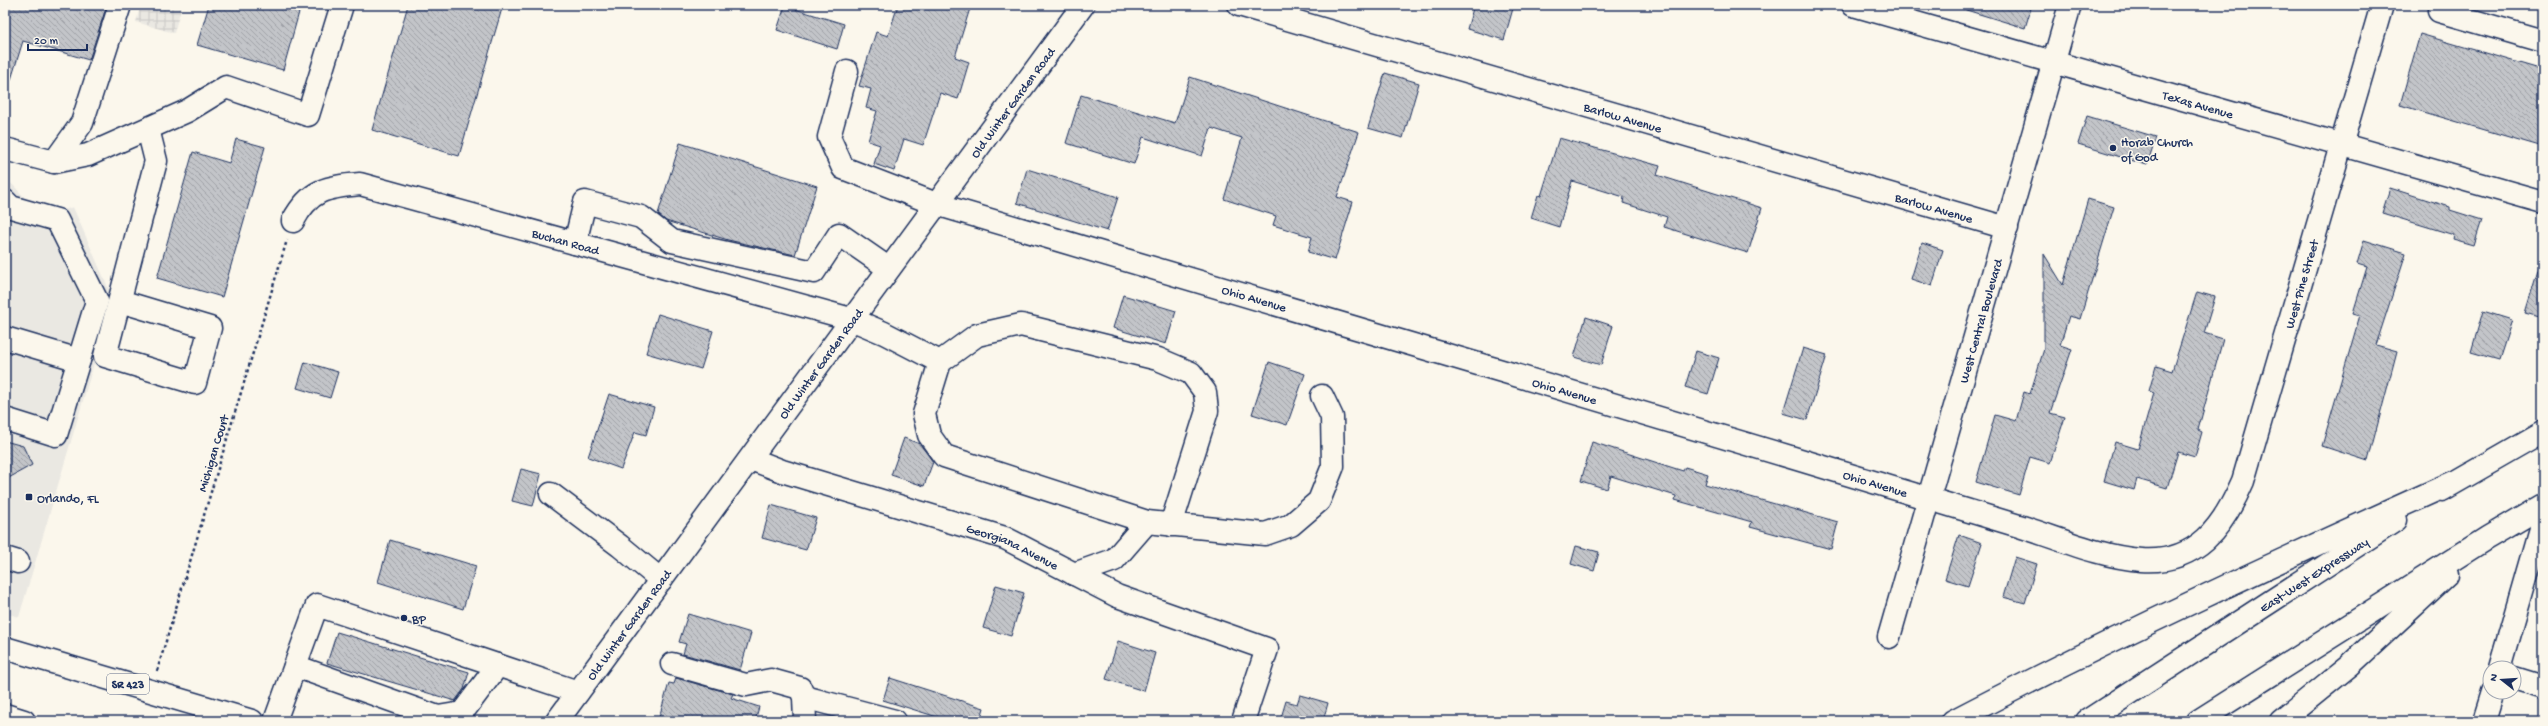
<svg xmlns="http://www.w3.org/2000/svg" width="2548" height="726" viewBox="0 0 2548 726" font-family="'Gochi Hand',sans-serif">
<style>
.built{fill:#eae8e2}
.industrial{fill:url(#industrial-grid)}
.building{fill:url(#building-back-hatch);stroke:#1b2f5e}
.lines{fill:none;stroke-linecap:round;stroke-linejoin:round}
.minor-casing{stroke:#1b2f5e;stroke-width:25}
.major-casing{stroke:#1b2f5e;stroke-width:25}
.highway-casing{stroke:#1b2f5e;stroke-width:25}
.path{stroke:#1b2f5e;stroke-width:2.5;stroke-dasharray:3 3;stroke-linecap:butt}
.minor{stroke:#fbf7ec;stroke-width:22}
.major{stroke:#fbf7ec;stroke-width:22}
.highway{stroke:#fbf7ec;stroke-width:22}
.poi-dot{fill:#1b2f5e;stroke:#fbf7ec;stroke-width:1.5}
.labels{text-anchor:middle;stroke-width:3;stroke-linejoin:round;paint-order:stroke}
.shield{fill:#fbf7ec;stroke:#5e6b89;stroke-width:1}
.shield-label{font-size:12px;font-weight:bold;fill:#1b2f5e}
.street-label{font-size:13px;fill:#1b2f5e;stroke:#fbf7ec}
.poi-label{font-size:13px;fill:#1b2f5e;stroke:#fbf7ec;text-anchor:start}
</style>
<defs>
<pattern id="industrial-grid" width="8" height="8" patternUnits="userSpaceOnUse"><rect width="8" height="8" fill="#eae8e2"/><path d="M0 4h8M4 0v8" fill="none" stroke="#c8c7c4"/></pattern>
<pattern id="building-back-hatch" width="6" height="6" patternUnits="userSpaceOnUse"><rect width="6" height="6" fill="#c3c5c9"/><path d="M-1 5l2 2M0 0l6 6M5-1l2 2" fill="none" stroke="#9ea0a6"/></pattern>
</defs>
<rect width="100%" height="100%" fill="#fbf7ec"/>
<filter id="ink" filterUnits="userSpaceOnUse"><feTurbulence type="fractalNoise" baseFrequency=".025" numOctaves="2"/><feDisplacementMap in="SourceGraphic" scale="8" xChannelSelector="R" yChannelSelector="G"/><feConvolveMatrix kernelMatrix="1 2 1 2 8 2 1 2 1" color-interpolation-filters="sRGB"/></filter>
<g filter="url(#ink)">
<!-- built -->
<path class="built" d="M5,180L12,184L28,201L47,209L64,210L73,207L113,299L19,617L5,613Z"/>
<!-- industrial -->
<path class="industrial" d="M141,5H182L174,33L136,22Z"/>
<!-- building -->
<g class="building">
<path d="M5,5H107L89,60L23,41L9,86H5Z"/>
<path d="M209,5H301L283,70L197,45Z"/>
<path d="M408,5H503L459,156L372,130Z"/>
<path d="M898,5H971L955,57L969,62L958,99L940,93L923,145L904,139L894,171L874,164L880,145L868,141L877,111L866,108L871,89L859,86L876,32L888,36Z"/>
<path d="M1474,5H1514L1504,40L1467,29Z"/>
<path d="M1963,5H2032L2025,28L1963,9Z"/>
<path d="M785,6L844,24L837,49L777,30Z"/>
<path d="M2420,34L2543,70V147L2400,105Z"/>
<path d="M1385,73L1419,83L1403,138L1368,128Z"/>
<path d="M1190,77L1359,132L1337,197L1353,202L1335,260L1308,252L1312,237L1273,225L1276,216L1224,199L1242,138L1211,128L1202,156L1143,137L1134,164L1066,143L1081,95L1175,123Z"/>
<path d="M2087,116L2156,137L2147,165L2078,144Z"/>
<path d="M1559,138L1660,166L1657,175L1762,208L1748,253L1664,227L1667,217L1623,203L1624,197L1572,181L1559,227L1531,218L1538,195L1541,196Z"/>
<path d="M236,139L265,147L222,297L157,278L193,152L229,163Z"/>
<path d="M680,143L817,186L795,255L728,240L666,221L658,214Z"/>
<path d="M1027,169L1118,197L1107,231L1017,203Z"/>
<path d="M2390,188L2450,207V210L2482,220L2474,245L2453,239L2454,235L2382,213Z"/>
<path d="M2088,199L2114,207L2080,319L2069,316L2060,345L2072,349L2050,413L2065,417L2050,463L2030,457L2019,495L1976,482L1995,415L2016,421L2024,392L2030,394L2044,349V254L2063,285Z"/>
<path d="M2364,240L2406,253L2376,345L2397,351L2368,461L2322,446L2360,315L2353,313L2367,267L2357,264Z"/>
<path d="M1922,243L1943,250L1932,286L1911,279Z"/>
<path d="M2539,267H2543V318L2525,313Z"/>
<path d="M2197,292L2215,297L2204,333L2223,339L2198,430L2202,432L2195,457L2178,452L2167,488L2137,479L2134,490L2104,481L2115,442L2138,449L2154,393L2149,391L2156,366L2172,371Z"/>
<path d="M1123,295L1176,311L1166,344L1113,328Z"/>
<path d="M2483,311L2512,320L2499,360L2471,352Z"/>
<path d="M658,314L713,331L701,369L646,353Z"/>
<path d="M1586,317L1613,326L1601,365L1574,357Z"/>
<path d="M1803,348L1827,355L1807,420L1783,413Z"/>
<path d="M1696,351L1719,358L1708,394L1685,387Z"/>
<path d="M305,362L338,372L330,398L297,388Z"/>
<path d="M1269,362L1305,374L1287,425L1252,414Z"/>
<path d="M609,394L654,407L646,435L635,432L621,469L588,457Z"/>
<path d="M904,438L920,444L933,462L924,486L891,475Z"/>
<path d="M5,441L23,446L32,465L5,480Z"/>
<path d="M1592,442L1683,471L1685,467L1708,474L1705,484L1838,522L1831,549L1750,527L1752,522L1675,500L1676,496L1611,476L1607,489L1581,481Z"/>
<path d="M521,469L541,474L533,506L512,501Z"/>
<path d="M771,505L816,518L806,550L762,538Z"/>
<path d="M1959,535L1982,543L1968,586L1945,579Z"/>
<path d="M390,540L476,566L463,609L378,582Z"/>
<path d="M1576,546L1599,552L1594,571L1571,564Z"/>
<path d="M2015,557L2037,564L2025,603L2003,597Z"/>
<path d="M996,585L1024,593L1011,636L983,628Z"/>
<path d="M688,614L751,633L740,670L683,654L686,644L679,642Z"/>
<path d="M337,632L469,672L464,689L455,701L327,663Z"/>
<path d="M1118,641L1155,653L1144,691L1106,679Z"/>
<path d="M676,678L733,694L731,698L759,707L755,721H658L669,683L674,684Z"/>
<path d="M890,678L984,708L980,721H950L883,700Z"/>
<path d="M1300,695L1328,703L1323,721H1280L1286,701L1297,704Z"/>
</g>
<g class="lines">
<!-- minor casing -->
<g class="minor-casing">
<g id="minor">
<path id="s1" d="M1239,5L2007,228"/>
<path id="s2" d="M1853,5L2543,202"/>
<path d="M2439,11L2543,41"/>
<path id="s3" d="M847,71L829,137L843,168L936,204C1224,287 1510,374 1797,459C1872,481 1946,504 2019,526C2058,538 2100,557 2141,560C2197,564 2223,527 2243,481L2382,5"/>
<path d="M5,149L54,162L88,155L187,111L226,87L308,115L342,5"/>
<path d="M54,162L82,123L120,5"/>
<path d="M5,201L11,207L57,220L97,301L56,435L5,419"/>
<path id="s4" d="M293,221C310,189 327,187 360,184L851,319L884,333L940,362"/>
<path d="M575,243L585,202L641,217L672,241L814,272L839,234L888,268"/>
<path d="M120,301L210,328L195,383L105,356L156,161L148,129"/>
<path d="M5,338L79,360"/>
<path id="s5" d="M751,459L782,471L1005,538L1117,596L1267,649L1243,721"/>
<path d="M551,494L620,546L661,580"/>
<path d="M1171,525L1207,411L1205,392L1191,373L1158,359L1021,325L977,335L940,362L924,414L929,435L944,456L1147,522L1265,534L1291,525L1319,501L1333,466L1332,417L1322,396"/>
<path d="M5,558L18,562"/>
<path d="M1074,574L1114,560L1147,522"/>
<path id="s6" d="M1889,637L2070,5"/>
<path d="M672,664L746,685L771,680L800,688L804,697L805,721"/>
<path d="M295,666L438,717L462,713L498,665"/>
<path d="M2500,668L2543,518"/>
<path d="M2514,678L2543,687"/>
<path d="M804,697L895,721"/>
<path d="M275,721L317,605L578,692"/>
<path d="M2484,721L2493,692"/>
</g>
</g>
<!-- major casing -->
<g class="major-casing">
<g id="major">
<path d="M5,648L252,721"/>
<path d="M5,715L24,721"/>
<path id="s7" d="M557,721L1083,5"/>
</g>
</g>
<!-- highway casing -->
<g class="highway-casing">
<g id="highway">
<path d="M2442,490L2543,432"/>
<path d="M1953,721C2117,635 2285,558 2454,482"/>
<path id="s8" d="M2087,721L2396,520"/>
<path d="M2198,721L2487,538L2543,505"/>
<path d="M2281,721L2350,665L2447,575"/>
</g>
</g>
<!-- path -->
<path class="path" d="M157,671L287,240"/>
<!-- minor -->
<use href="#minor" class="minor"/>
<!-- major -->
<use href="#major" class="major"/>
<!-- highway -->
<use href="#highway" class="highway"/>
</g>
</g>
<!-- markers -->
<g class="poi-dot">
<circle cx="2113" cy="148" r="4"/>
<rect x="25" y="493" width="8" height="8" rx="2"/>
<circle cx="404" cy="618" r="4"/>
</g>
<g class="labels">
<!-- shield labels -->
<rect class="shield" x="107" y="674" width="42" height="20" rx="3"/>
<g class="shield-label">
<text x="128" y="688">SR 423</text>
</g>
<!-- street labels -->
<g class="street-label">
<text dy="5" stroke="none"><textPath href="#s7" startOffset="768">Old Winter Garden Road</textPath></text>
<text dy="5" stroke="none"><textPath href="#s2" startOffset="359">Texas Avenue</textPath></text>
<text dy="5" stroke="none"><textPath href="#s1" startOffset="400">Barlow Avenue</textPath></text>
<text dy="5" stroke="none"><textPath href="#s1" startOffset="724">Barlow Avenue</textPath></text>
<text dy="5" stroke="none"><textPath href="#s4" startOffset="295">Buchan Road</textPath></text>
<text dy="5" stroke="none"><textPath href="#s3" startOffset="1804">West Pine Street</textPath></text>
<text dy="5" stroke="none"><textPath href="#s3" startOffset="534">Ohio Avenue</textPath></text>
<text dy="5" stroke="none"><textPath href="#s6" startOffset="329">West Central Boulevard</textPath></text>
<text dy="5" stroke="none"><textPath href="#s7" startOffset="444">Old Winter Garden Road</textPath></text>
<text dy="5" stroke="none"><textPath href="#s3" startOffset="858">Ohio Avenue</textPath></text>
<text transform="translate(212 453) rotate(-73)" y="5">Michigan Court</text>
<text dy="5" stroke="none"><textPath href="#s3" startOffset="1182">Ohio Avenue</textPath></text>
<text dy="5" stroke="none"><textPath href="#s5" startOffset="276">Georgiana Avenue</textPath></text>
<text dy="5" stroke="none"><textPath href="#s8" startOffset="270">East-West Expressway</textPath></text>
<text dy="5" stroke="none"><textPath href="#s7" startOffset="120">Old Winter Garden Road</textPath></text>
</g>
<!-- poi labels -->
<g class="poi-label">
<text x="2121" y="146">Horab Church<tspan x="2121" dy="15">of God</tspan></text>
<text x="37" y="502">Orlando, FL</text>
<text x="412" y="623">BP</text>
</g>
</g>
<!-- margin -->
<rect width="2548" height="726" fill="none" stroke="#fbf7ec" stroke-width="20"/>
<rect x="10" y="10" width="2528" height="706" fill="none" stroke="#1b2f5e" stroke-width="1.5" filter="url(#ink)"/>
<!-- north arrow -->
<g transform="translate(2502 680) rotate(287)"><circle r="19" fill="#fbf7ec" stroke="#a1a7b3"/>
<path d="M0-3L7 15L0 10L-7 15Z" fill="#1b2f5e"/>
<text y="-6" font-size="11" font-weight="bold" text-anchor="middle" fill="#1b2f5e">N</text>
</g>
<!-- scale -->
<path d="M28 44v6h59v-6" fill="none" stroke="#1b2f5e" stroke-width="2"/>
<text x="34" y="44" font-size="12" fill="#1b2f5e" stroke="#fbf7ec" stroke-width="3" paint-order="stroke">20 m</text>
</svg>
